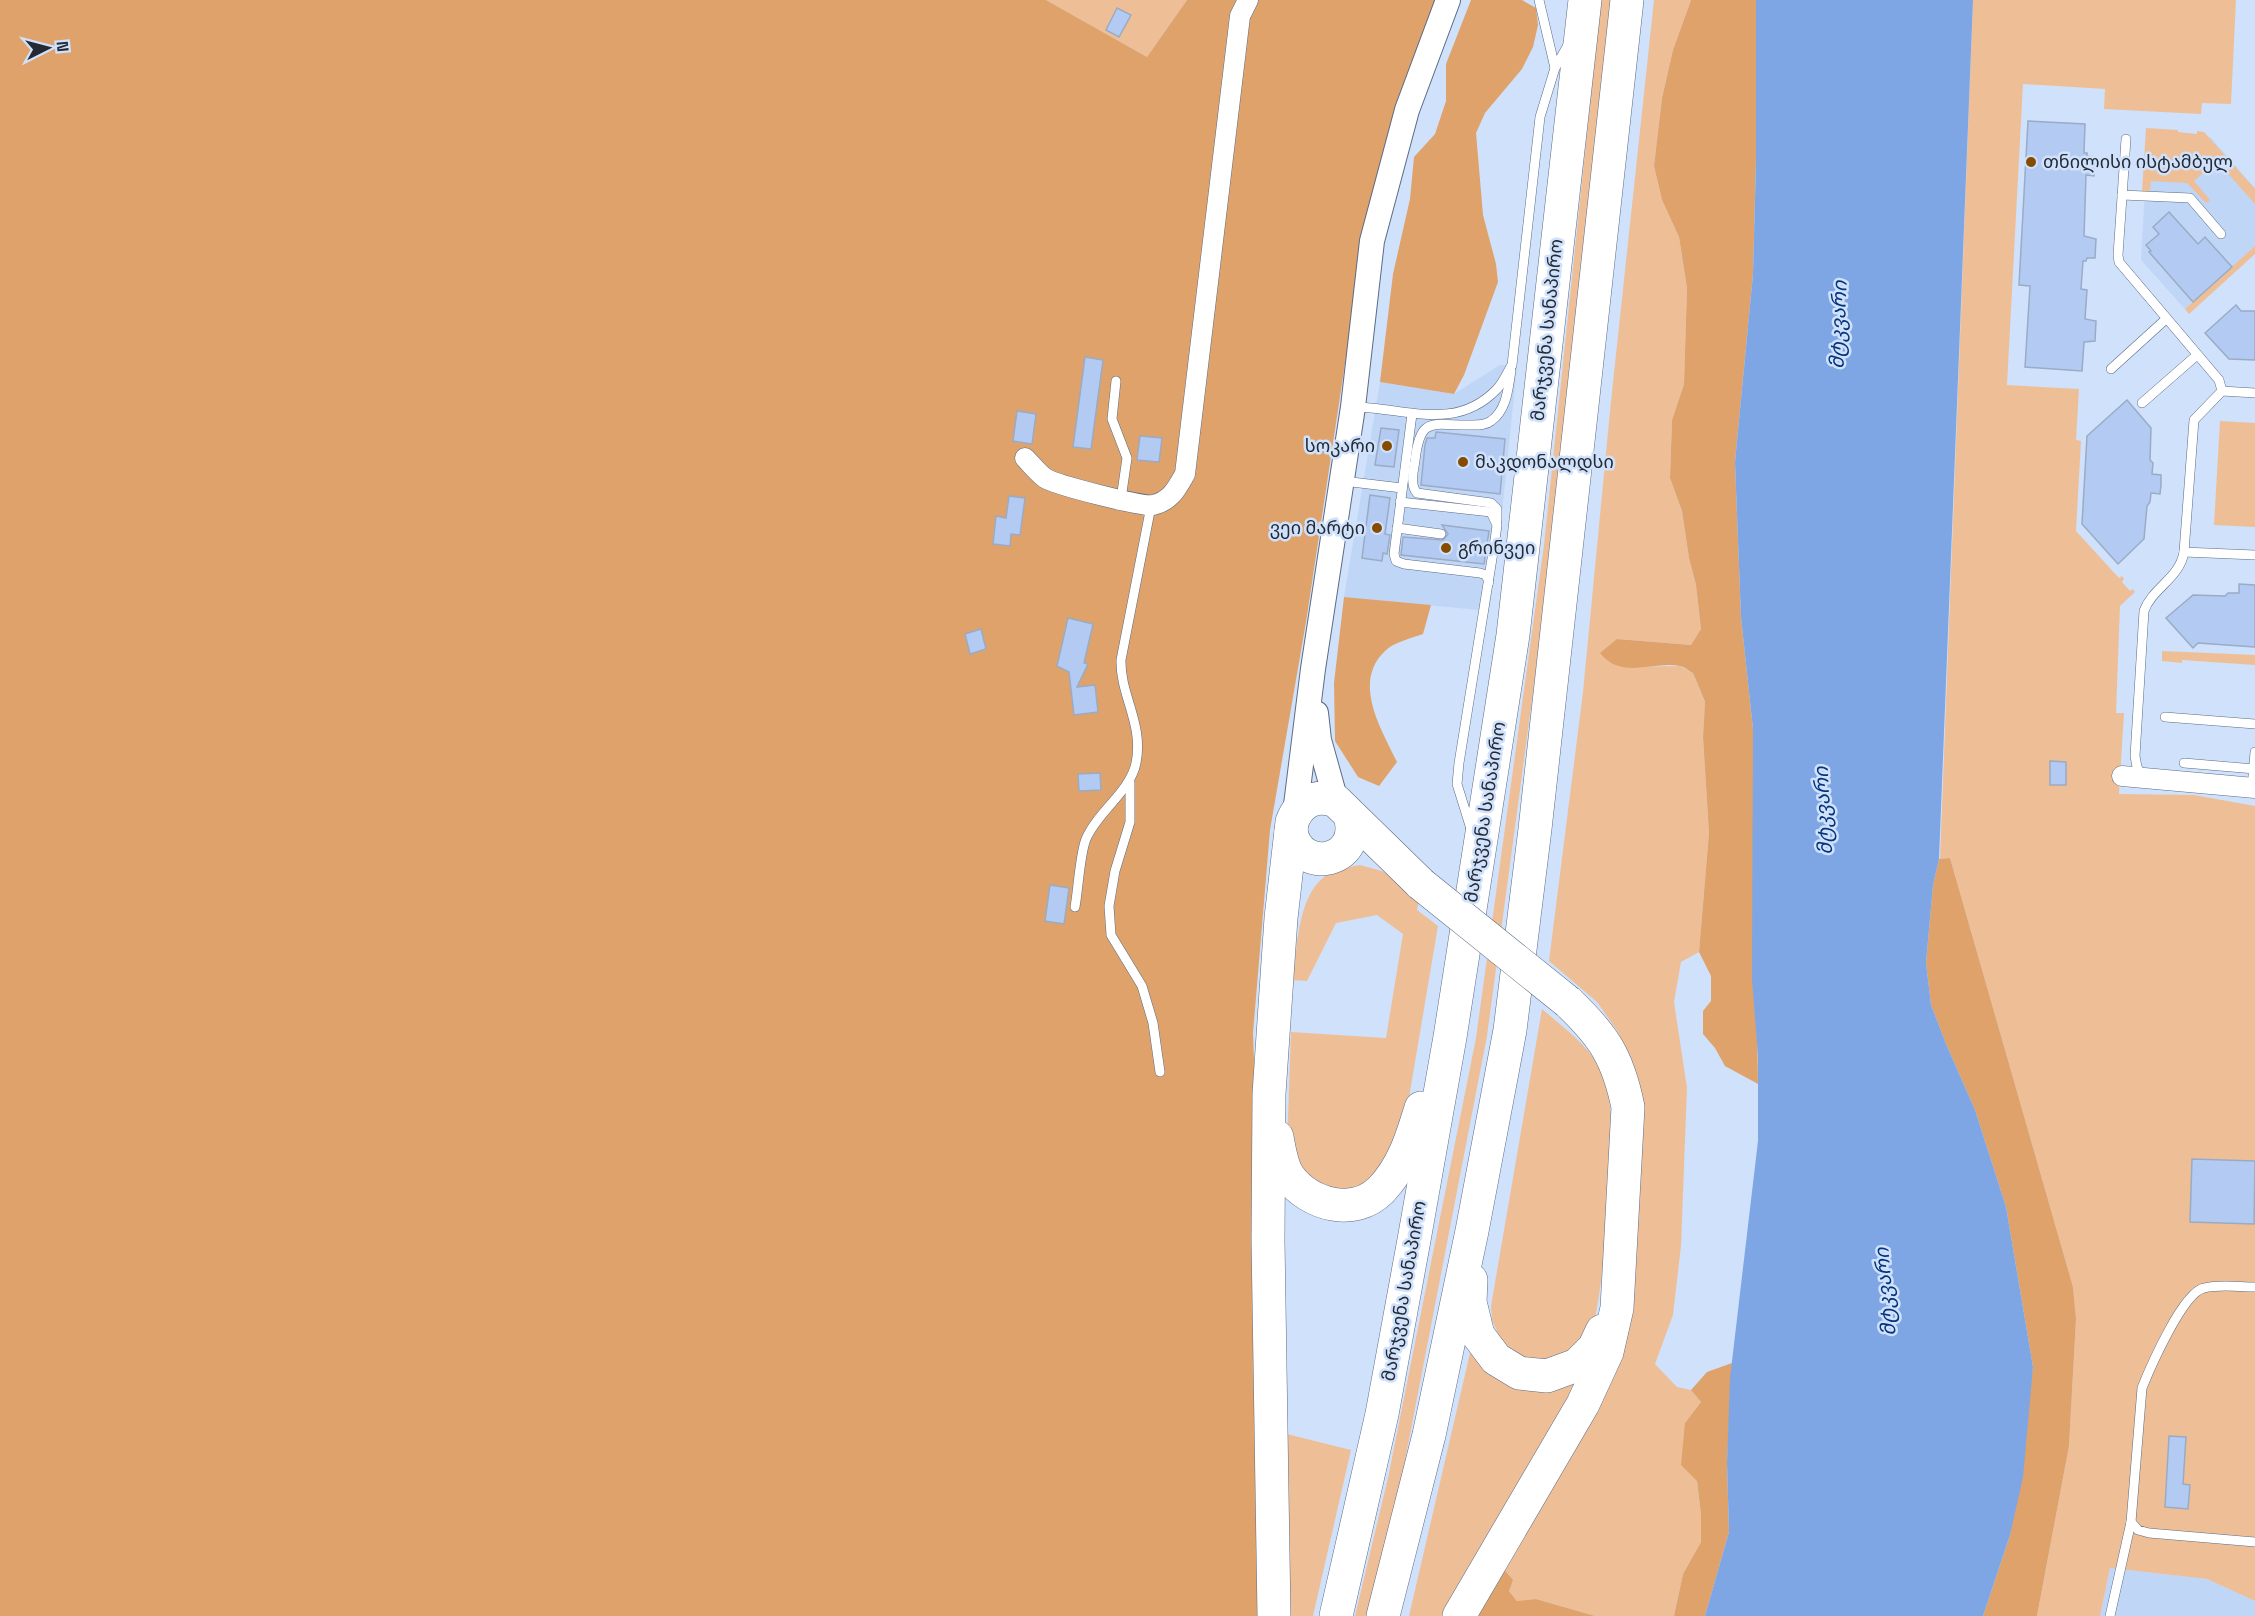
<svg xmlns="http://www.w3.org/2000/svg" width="2255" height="1616" viewBox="0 0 2255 1616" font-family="'Space Grotesk','Noto Sans Georgian',sans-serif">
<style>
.built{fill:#c0d6f6}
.green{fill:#eebf96}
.forest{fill:#dea26a}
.water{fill:#7ea5e4}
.building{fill:#b3cbf2;stroke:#9aabc5;stroke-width:1.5}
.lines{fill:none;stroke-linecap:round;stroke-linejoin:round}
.service-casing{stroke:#5c6b83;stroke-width:10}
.minor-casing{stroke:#5c6b83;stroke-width:21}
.tertiary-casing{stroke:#5c6b83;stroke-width:26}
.trunk-casing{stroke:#5c6b83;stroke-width:34}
.service{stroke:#fff;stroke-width:9}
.minor{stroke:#fff;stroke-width:20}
.tertiary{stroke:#fff;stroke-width:24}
.trunk{stroke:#fff;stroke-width:33}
.trunk-bridge-casing{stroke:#5c6b83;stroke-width:34;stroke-linecap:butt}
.trunk-bridge{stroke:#fff;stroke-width:33}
.poi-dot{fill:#854c00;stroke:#d0e1fc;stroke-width:2}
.labels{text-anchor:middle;stroke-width:5;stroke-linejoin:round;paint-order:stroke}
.poi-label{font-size:18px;fill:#232a34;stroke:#d0e1fc;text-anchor:start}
.street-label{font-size:18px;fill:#232a34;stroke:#d0e1fc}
.water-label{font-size:20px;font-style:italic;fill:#03347c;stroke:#d0e1fc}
</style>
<rect width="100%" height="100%" fill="#d0e1fc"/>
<!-- built -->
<g class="built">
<path d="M2148,134L2210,137L2255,188V246L2185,309L2141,260Z"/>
<path d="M1500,365L1517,366L1498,552L1489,611L1344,597L1380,382L1454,394Z"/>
<path d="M2110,1568L2207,1579L2255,1601V1616H2100Z"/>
</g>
<!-- green -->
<g class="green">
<path d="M1046,0H1187L1147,57Z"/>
<path d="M1601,0H1611L1553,543L1487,1036L1401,1481L1367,1616H1355L1388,1478L1476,1038L1544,545Z"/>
<path d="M1654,0H1691L1673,50L1662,98L1654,166L1662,200L1679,237L1687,288L1684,384L1672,420L1670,478L1682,511L1689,558L1696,585L1701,629L1691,645L1617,639L1627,667L1680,666L1693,673L1705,703L1703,737L1709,833L1699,952L1681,962L1674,1002L1687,1088L1681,1246L1673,1315L1655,1364L1677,1387L1691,1390L1701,1402L1685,1423L1697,1481L1701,1514V1542L1683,1574L1674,1616H1595L1536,1599L1517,1601L1509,1591L1501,1566L1597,1401L1635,1073L1618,1032L1597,1002L1549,961L1583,692L1611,401Z"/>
<path d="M1973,0H2236L2231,104L2202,103L2201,114L2104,109L2105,89L2023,84L2007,385L2079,389L2076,440L2081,441L2076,531L2119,578L2122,576L2124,579L2122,582L2130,591L2133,589L2135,592L2120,606L2116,713H2124L2119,794L2194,795L2255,806V1601L2207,1579L2110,1568L2100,1616H2037L2069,1446L2076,1319L2073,1287L1950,858L1940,859Z"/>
<path d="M2146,128L2178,130V132L2197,134V131L2204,132L2255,189V204L2217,161L2194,181L2210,200L2206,203L2187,183L2151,181L2150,191H2142Z"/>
<path d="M2255,246V254L2189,314L2185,309Z"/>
<path d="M2220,421L2255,423V527L2214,525Z"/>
<path d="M2162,651L2255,655V665L2182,660V663L2162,661Z"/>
<path d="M1360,865L1382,871L1420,895L1417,910L1438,926L1402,1139L1380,1179L1325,1199L1287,1146L1291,1032L1386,1038L1403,934L1377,915L1336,923L1307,981L1293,980C1297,950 1297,898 1324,877C1333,870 1348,867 1360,865Z"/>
<path d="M1542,1009C1583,1044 1607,1058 1611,1116C1609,1158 1607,1325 1582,1350C1576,1356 1557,1363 1549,1367L1508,1357L1492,1320L1491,1306Z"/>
<path d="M1475,1348L1590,1369L1453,1616H1409L1470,1353Z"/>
<path d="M1287,1434L1351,1450L1313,1616H1287Z"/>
</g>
<!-- forest -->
<g class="forest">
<path d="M0,0H1046L1147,57L1187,0H1437L1365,231L1306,622L1270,830L1253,1033L1262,1285L1268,1616H0Z"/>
<path d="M1471,0H1522L1536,8L1538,25L1533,47L1522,69L1485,113L1476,133L1483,215L1496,264L1498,282L1464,375L1454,394L1380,382L1393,274L1410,199L1414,157L1435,134L1446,101V64Z"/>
<path d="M1691,0H1756V161L1753,274L1735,462L1741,617L1753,729L1758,1084L1725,1066L1715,1048L1703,1034V1011L1711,1001V976L1699,952L1709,833L1703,737L1705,702L1693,673C1689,671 1685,667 1680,666C1653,661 1621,680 1600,653L1617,639L1691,645L1701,629L1696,585L1689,558L1682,511L1670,478L1672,420L1684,384L1687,288L1679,237L1662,200L1654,166L1662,98L1673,50Z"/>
<path d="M1344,597L1431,605L1423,634C1412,638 1394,642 1385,651C1352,682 1381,729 1397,762L1379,786L1358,777L1335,741L1334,683Z"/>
<path d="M1950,858L2073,1287L2076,1319L2069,1446L2037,1616H1983L2010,1535L2033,1367L2006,1207L1975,1110L1946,1044L1931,1005L1926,963L1933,885L1939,859Z"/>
<path d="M1732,1363L1727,1462L1729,1532L1705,1616H1674L1683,1574L1701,1542V1514L1697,1481L1681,1465L1685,1423L1701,1402L1691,1390L1707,1372Z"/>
<path d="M1501,1566L1513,1580L1509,1591L1517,1601L1536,1599L1595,1616H1472Z"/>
</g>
<!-- water -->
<path class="water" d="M1756,0H1973L1939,859L1933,885L1926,963L1931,1005L1946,1044L1975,1110L2006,1207L2033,1367L2023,1477L2010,1535L1983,1616H1705L1729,1532L1727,1462L1730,1378L1758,1141V1056L1752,979L1753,729L1741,617L1735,462L1753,274L1756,161Z"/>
<!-- building -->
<g class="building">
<path d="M1117,8L1131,15L1119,37L1106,30Z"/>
<path d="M2028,121L2085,124L2084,153H2087V156L2095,157L2094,176L2086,175L2084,236L2096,239L2095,258H2087L2086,261H2083L2081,289L2087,290L2085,319L2096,321L2095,341L2084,342L2082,371L2025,367L2030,286L2019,285Z"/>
<path d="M2169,212L2198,244L2205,237L2232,267L2193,302L2149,252L2151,251L2146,245L2159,234L2153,227Z"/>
<path d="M2236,305L2241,311H2255V360L2229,359L2205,333Z"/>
<path d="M1085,357L1103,360L1091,449L1073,447Z"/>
<path d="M2127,400L2151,428L2150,460L2153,463L2152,474L2161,475V485L2160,494L2151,493L2150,502L2147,506L2144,539L2118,564L2082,524L2087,436Z"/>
<path d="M1017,411L1036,414L1032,444L1013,441Z"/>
<path d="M1381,428L1399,430L1394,467L1375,465Z"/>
<path d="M1436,432L1505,439L1500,494L1421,485L1425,445L1427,438H1435Z"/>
<path d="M1140,436L1162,438L1159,462L1137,460Z"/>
<path d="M1370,495L1390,498L1385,534L1390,535L1387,554L1383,553L1382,561L1362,558Z"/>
<path d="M1009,496L1025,498L1020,535L1011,534L1010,546L993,544L996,516L1006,518Z"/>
<path d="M1442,525L1489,531L1484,564L1401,555L1403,537L1443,540L1448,534Z"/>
<path d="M2239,584L2255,585V647L2198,643L2193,648L2166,618L2193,595L2225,596L2228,593H2239Z"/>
<path d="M1068,618L1093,624L1084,663L1088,664L1077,687L1095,685L1098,712L1074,715L1069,672L1057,666Z"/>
<path d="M981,629L986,649L970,654L965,634Z"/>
<path d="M2050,761L2066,762V785H2050Z"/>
<path d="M1100,773L1101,790L1079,791L1078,774Z"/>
<path d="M1050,885L1069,888L1064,924L1045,921Z"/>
<path d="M2192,1159L2255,1161L2254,1224L2190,1222Z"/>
<path d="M2169,1436L2186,1437L2183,1484L2190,1485L2188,1509L2165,1507Z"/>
</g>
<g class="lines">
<!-- service casing -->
<g class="service-casing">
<g id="service">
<path d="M1539,0L1555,68"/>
<path d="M2126,139L2118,255L2119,262L2219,380L2222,391"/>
<path d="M2122,195L2190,198L2221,234"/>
<path d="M2111,369L2166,319"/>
<path d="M1116,381L1112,419L1127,458L1121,499"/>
<path d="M2255,393L2222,391L2194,420L2184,552L2255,555"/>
<path d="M2142,403L2197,355"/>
<path d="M1353,407C1404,407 1455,433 1497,389C1503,383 1507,373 1512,365L1540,117L1555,68L1568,45"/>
<path d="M1412,414L1394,554L1396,561L1404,564L1480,573L1486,575L1489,582"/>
<path d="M1343,481L1402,488"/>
<path d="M1400,502L1491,512L1497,525L1495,540L1459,763L1457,784L1471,829"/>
<path d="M1497,520V509L1491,503L1417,493C1410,485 1413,472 1415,461C1420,414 1433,426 1473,425C1479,425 1486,425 1491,421C1507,410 1508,388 1511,371"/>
<path d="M1397,528L1441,534"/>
<path d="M2165,717L2255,724"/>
<path d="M2184,763L2255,769"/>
<path d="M2143,777L2137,767L2135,756L2144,611C2152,588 2180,578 2184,552"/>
<path d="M1130,782V822L1115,871L1109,906L1111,935L1142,986L1153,1023L1160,1072"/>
<path d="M2252,788L2255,752"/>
<path d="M1075,907C1078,891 1080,853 1086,839C1098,811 1130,792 1136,763C1144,724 1120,695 1121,660L1151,506"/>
<path d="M2255,1287C2239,1287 2220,1284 2204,1288C2183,1292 2150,1368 2142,1388L2131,1522L2138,1530L2149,1533L2255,1542"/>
<path d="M2110,1616L2131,1522"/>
</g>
</g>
<!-- minor casing -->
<g class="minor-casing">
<g id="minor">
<path d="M1025,458C1031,464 1038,473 1045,478C1056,485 1142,507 1153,505C1171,501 1177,488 1185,474L1240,16L1248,0"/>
<path d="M2122,776L2255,788"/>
</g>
</g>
<!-- tertiary casing -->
<g class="tertiary-casing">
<g id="tertiary">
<path d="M1316,713L1319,740L1336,801"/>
<path d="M1295,813L1313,669L1353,407L1372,241L1407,110L1448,0"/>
</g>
</g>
<!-- trunk casing -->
<g class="trunk-casing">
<g id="trunk">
<path d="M1291,832C1301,877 1364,861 1350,816"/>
<path d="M1277,1137C1279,1149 1282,1167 1289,1177C1310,1205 1354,1217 1381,1190C1403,1167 1412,1138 1421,1108"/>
<path d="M1471,1280L1470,1302L1478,1335L1496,1359L1519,1373L1547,1376L1577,1365L1594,1348L1602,1331"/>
<path d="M1274,1616L1268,1240L1269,1094L1281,918L1292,822C1299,803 1315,793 1336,801L1421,884"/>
<path d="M1336,1616L1382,1414L1414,1240L1450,1037L1513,635L1585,0"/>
<path d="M1383,1616L1429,1435L1472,1231L1510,1030L1535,829L1627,0"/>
<path d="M1459,1616L1583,1404L1607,1352L1617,1308L1628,1107C1618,1058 1604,1036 1568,1002"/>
</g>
</g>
<!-- service -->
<use href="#service" class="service"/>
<!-- minor -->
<use href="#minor" class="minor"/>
<!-- tertiary -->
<use href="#tertiary" class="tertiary"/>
<!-- trunk -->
<use href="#trunk" class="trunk"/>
<!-- trunk-bridge casing -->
<g class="trunk-bridge-casing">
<path id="trunk-bridge" d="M1421,884L1568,1002"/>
</g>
<!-- trunk-bridge -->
<use href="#trunk-bridge" class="trunk-bridge"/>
</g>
<!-- markers -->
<g class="poi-dot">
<circle cx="2031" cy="162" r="6"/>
<circle cx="1387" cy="446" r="6"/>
<circle cx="1463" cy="462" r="6"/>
<circle cx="1377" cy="528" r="6"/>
<circle cx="1446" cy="548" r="6"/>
</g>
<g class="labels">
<!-- poi labels -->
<g class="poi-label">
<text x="2043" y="168">თნილისი ისტამბულ</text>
<text x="1375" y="452" text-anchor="end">სოკარი</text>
<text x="1475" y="468">მაკდონალდსი</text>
<text x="1365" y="534" text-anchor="end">ვეი მარტი</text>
<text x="1458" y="554">გრინვეი</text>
</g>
<!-- street labels -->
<g class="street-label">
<text transform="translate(1547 330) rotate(-84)" y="6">მარჯვენა სანაპირო</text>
<text transform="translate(1485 812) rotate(-81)" y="6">მარჯვენა სანაპირო</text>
<text transform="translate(1404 1291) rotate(-80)" y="6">მარჯვენა სანაპირო</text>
</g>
<!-- water labels -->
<g class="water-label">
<text transform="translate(1838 325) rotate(-88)" y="7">მტკვარი</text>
<text transform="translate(1823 811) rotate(-93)" y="7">მტკვარი</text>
<text transform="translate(1885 1292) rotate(-95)" y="7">მტკვარი</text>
</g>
</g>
<!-- north arrow -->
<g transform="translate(48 48) rotate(84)" stroke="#d0e1fc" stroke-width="4.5" paint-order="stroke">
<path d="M0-4.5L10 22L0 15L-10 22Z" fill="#232a34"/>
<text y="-9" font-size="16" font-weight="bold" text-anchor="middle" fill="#232a34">N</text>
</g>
</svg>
